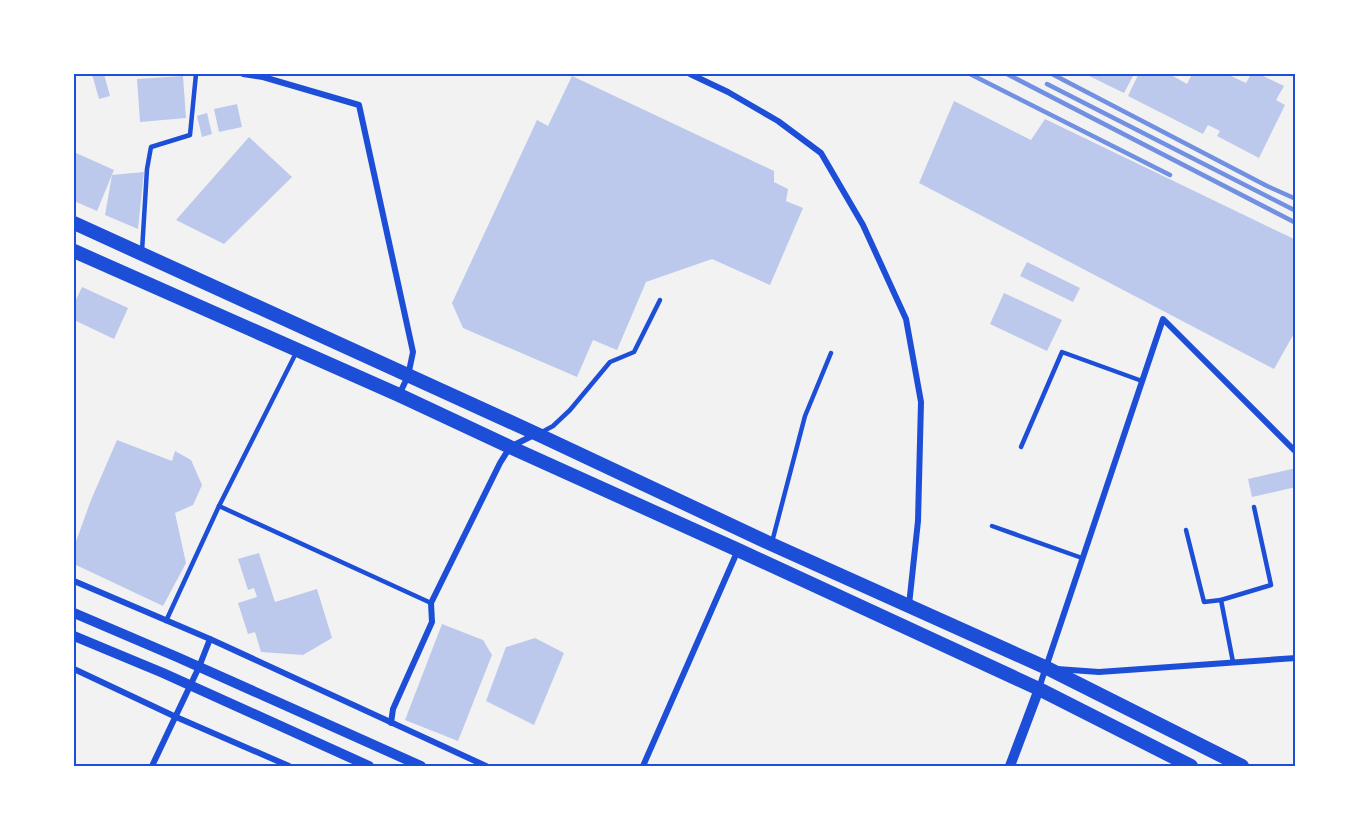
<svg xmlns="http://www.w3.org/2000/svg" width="1369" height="840" viewBox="0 0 1369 840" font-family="'Varela Round',sans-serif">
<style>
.building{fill:#bdc9ec}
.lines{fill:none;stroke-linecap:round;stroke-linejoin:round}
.service{stroke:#1d4ed8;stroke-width:4.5}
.minor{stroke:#1d4ed8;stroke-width:6}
.tertiary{stroke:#1d4ed8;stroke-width:10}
.primary{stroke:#1d4ed8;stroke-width:14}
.rail{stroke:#7290e2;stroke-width:4.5}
.neatline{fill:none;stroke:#1d4ed8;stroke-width:2}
</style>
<rect width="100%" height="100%" fill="#f2f2f2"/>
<!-- building -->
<g class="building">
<path d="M92,74H104L110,96L99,99Z"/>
<path d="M1085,74H1134L1124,93Z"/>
<path d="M1135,74H1174L1173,76L1187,84L1192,74H1232L1231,76L1246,83L1251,74H1259L1284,86L1276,100L1285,105L1259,158L1217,136L1220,131L1208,125L1203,134L1128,96L1138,75Z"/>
<path d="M183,76L186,118L140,122L137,79Z"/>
<path d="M572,76L774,171V182L788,189L786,201L803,208L770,285L712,259L646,282L617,350L593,340L577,377L463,328L452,303L537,120L548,126Z"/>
<path d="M954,101L1031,140L1045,119L1296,240V330L1274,369L919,183Z"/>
<path d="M237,104L242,127L219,132L214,109Z"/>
<path d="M207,113L212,134L202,137L197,116Z"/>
<path d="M249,137L292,177L224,244L176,220Z"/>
<path d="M74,152L114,170L97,211L74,201Z"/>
<path d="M144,172L138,229L105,215L112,175Z"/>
<path d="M1027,262L1080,288L1073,302L1020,276Z"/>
<path d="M82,287L128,308L114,339L74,320V304Z"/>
<path d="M1004,293L1062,320L1047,351L990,324Z"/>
<path d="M117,440L172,461L175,451L191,460L202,485L193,505L175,513L186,563L163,606L74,564V547L91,500Z"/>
<path d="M1296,468V487L1252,497L1248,479Z"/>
<path d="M259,553L275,602L317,589L332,638L303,655L261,652L255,632L248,634L238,603L257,597L254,588L248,590L238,559Z"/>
<path d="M442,624L483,640L492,655L458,741L405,720Z"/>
<path d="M535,638L564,653L534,725L486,701L506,647Z"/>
</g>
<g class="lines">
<!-- service -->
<g class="service">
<path d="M142,251L147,169L151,147L190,135L196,74"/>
<path d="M542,432L553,426L570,410L610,362L634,352L660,300"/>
<path d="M1021,447L1062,352L1142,381"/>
<path d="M219,506L431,603"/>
<path d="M992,526L1082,558"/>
<path d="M1186,530L1204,602L1221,600"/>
<path d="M772,542L805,416L831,353"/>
<path d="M166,621L219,506L297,351"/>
<path d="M1233,662L1221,600L1271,585L1254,507"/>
</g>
<!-- minor -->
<g class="minor">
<path d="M243,74L263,77L359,105L413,352L408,376L399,395"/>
<path d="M690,74L728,92L778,121L821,153L863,225L906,319L921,402L918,521L909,605"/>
<path d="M74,581L210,639L486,766"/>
<path d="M74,669L176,717L289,766"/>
<path d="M1057,669L1099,672L1296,658"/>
<path d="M1039,688L1163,319L1296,452"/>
<path d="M391,723L393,709L432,622L431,603L500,463L510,447L536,434"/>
<path d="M152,766L199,667L210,639"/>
<path d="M643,766L738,550"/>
</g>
<!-- tertiary -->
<g class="tertiary">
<path d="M74,613L177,657L421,766"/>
<path d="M74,636L163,673L369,766"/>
<path d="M1010,766L1039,689"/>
</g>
<!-- primary -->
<g class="primary">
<path d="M74,223L537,434L771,544L1047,668L1242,766"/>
<path d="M74,251L399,395L510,447L738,550L1039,689L1191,766"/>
</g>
<!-- rail -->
<g class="rail">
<path d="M970,74L1170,175"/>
<path d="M1007,74L1296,223"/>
<path d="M1052,74L1267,186L1296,199"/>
<path d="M1047,84L1296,211"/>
</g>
</g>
<!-- border -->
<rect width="1369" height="840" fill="none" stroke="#ffffff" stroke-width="150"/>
<rect x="75" y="75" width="1219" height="690" class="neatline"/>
</svg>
